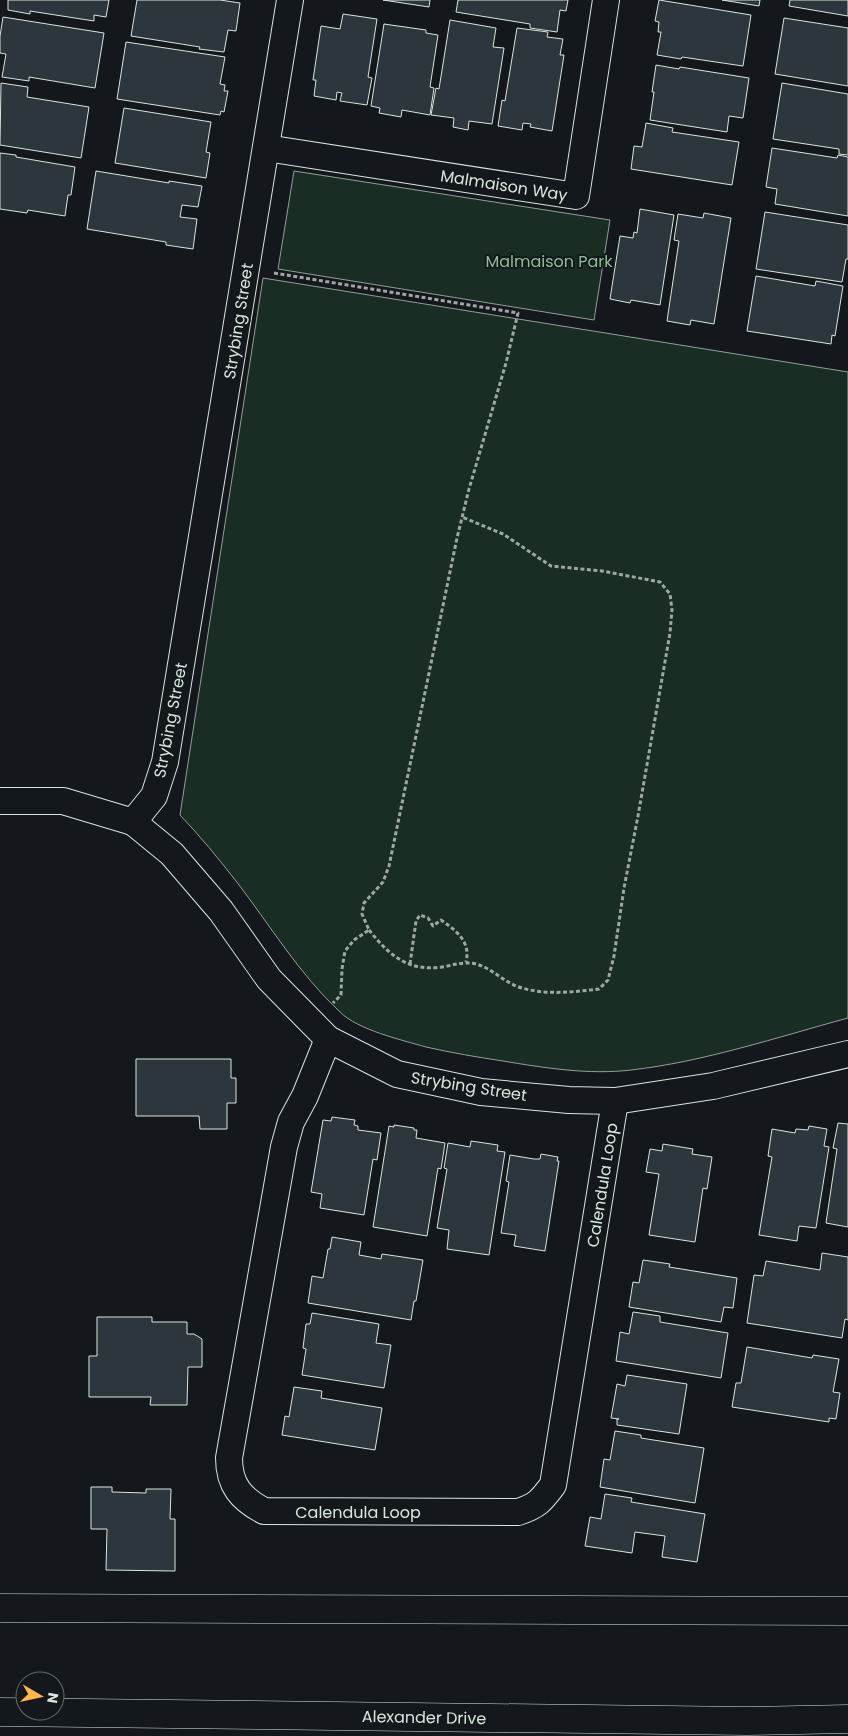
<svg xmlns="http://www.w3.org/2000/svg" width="848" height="1736" viewBox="0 0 848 1736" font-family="Poppins,sans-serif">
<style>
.green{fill:#1a2d24;stroke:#939e99}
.building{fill:#2c363c;stroke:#d8e6dc}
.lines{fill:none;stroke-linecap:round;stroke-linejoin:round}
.minor-casing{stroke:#d8e6dc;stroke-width:28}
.primary-casing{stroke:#d8e6dc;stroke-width:29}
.path{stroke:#9da8a2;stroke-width:3;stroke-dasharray:4 2.5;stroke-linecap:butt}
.minor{stroke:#14181c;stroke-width:26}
.primary{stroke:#14181c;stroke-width:28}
.labels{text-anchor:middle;stroke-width:4;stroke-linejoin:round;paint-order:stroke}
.street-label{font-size:16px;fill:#d8e6dc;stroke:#14181c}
.park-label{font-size:16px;fill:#8ac095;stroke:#14181c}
</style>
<rect width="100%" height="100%" fill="#14181c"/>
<!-- green -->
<g class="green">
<path d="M294,171L610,220L594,320L278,269Z"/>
<path d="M263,278L848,372V1018C778,1037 703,1062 631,1070C589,1075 545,1068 503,1061C477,1057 452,1053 426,1047C402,1040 358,1030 340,1012C299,974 270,925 236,881C218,858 200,836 180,815Z"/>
</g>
<!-- building -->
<g class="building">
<path d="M8,0H109L106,17L94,15V21L30,11V14L8,10Z"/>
<path d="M137,0H220L240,3L236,31L228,30L224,52L199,49L200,47L131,36Z"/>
<path d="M383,0H430L429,7Z"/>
<path d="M458,0H568L566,11L560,10L557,32L530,28V24L456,12Z"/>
<path d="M659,0L751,15L743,66L682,57L681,59L657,55L661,32H658L659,22L655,21Z"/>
<path d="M722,0H760L759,6Z"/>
<path d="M790,0H848V16L789,6Z"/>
<path d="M343,14L377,19L368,77L372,78L367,105L340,101L342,93L337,92L336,100L314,96L316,80H313L321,26L340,29Z"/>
<path d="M3,17L104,33L95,88L29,77V81L2,77L6,54L0,53V36Z"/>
<path d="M784,18L848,28V86L775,74Z"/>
<path d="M450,20L496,28L493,47L504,48L492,124L469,121L468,130L453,127L454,118L431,115L436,88L439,89Z"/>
<path d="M384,24L426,30V33L438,35L430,87L434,88L430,115L402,110L401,117L379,113L380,108L371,106Z"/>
<path d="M517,28L548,32L547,37L563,39L560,55H564L552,131L530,127L531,124L523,123L522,130L498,126L502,100L505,101Z"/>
<path d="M126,42L225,57L220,84L225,85L224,91H228L224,112L221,111L220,115L117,99Z"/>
<path d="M656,65L679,69L680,67L749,78L743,118L729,116L727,132L650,120L654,92H652Z"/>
<path d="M1,83L28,87L27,97L89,107L81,158L0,145Z"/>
<path d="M782,83L848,94V155L839,154V149L773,139Z"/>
<path d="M124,108L211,122L206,152L210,153L206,178L115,163Z"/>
<path d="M646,123L673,128L672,132L739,142L732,185L631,169L634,146L642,147Z"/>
<path d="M772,148L837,158L838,155L848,157V216L775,204L777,189L766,187Z"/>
<path d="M0,153L16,155V157L75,167L71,195H68L65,216L28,210L27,213L0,209Z"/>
<path d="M96,171L169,183V181L202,186L198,207L182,205L180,217L197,219L193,249L166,245V242L87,229Z"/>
<path d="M640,209L674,215L660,305L631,300L630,303L610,299L620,236L633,238L634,232L637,233Z"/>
<path d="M765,212L848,225V259H846L842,282L756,269Z"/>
<path d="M704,213L731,218L714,324L691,320L690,325L667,321L679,241L674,240L678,214L703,218Z"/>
<path d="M756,276L815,286L816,281L843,286L835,336L832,335L831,344L747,331Z"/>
<path d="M136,1059H231V1078H236V1103H227V1129H200L199,1116H136Z"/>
<path d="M332,1117L355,1120L354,1125L358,1126V1130L381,1133L377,1160L373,1159L364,1215L320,1208L322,1194L311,1192L323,1120L331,1121Z"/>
<path d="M838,1123L848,1124V1227L826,1223L837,1149L833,1148Z"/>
<path d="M394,1125L414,1128V1130H417L416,1138L445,1143L441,1169L438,1168L427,1236L373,1227L389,1126L394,1127Z"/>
<path d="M809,1126L827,1129L824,1146L829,1147L816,1228L799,1226L797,1241L759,1235L772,1157L768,1156L772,1129L795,1133L796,1129L808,1130Z"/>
<path d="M471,1141L498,1145L497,1151L505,1152L489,1255L447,1249L449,1230L437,1228L447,1169L444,1168L448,1143L470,1147Z"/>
<path d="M663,1144L693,1149L692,1154L712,1157L707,1189L703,1188L695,1242L649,1235L659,1174L646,1172L650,1149L662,1151Z"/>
<path d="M541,1154L558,1157L557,1161H559L545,1251L514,1246L516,1235L501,1233L509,1182L506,1181L510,1155L534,1159H540Z"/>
<path d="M332,1237L361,1242L359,1255L381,1259L382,1254L423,1260L416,1301H414L411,1320L308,1303L312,1276L323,1278L328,1249H330Z"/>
<path d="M822,1253L848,1257V1320L845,1319L842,1338L747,1323L754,1275L763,1276L766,1261L820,1270Z"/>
<path d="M643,1260L670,1264L669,1267L737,1278L733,1308L724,1307L721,1322L629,1307L633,1282L639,1283Z"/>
<path d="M633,1312L660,1316V1322L728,1333L721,1378L616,1361L620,1332L629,1334Z"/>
<path d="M312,1313L379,1324L376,1343L391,1345L384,1388L302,1375L306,1349L303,1348L306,1324H310Z"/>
<path d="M97,1317H152V1322H187V1334H194L202,1339V1367H188L187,1405H150L151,1397H89V1356H97Z"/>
<path d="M747,1347L812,1358L813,1355L839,1359L833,1392L840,1393L836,1419L829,1418V1422L732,1407L736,1383H741Z"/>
<path d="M627,1375L687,1384L679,1434L617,1425V1419H619L611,1418L617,1384L625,1386Z"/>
<path d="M294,1387L322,1391L321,1398L382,1408L375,1450L282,1435L285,1416L289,1417Z"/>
<path d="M615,1431L641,1435V1438L704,1448L695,1503L600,1487L604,1459L610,1460Z"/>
<path d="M91,1487H112V1492L146,1493V1489H171L170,1519H175V1571L106,1570L107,1529H91Z"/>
<path d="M605,1494L632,1498L631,1502L705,1514L697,1562L662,1557L665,1536L635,1532L632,1553L585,1546L590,1517L601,1519Z"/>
</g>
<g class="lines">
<!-- minor casing -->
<g class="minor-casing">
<g id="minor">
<path d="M290,0L165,762L154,796L133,822L172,854L221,911L269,979L328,1039L397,1074L481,1092L569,1100L615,1101L713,1086L848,1054"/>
<path d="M266,148L576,196L606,0"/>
<path d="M0,801H63L133,822"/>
<path d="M328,1039L305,1096L291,1122L284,1147L229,1458C229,1485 241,1499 264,1511L518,1512C537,1506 541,1501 553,1485L615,1101"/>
</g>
</g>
<!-- primary casing -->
<g class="primary-casing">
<g id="primary">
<path d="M0,1608L848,1611"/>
<path d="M0,1712L747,1721L848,1719"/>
</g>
</g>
<!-- path -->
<g class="path">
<path d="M274,273L518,313L506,363L469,489L457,538L389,866L383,882L364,903L362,914L369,930L354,940L345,951L342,969L341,995L333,1003"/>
<path d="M369,930C389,955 408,972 442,967C454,965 465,961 476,964C491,968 502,980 516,986C543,996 572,992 599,989L608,980L614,956L624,888L638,816L670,633L672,610L670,594L660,582L602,571L551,566L503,534L462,517"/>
<path d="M410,964L416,921L420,915L428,918L433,926L441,920C457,931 471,942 466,962"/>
</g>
<!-- minor -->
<use href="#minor" class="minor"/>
<!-- primary -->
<use href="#primary" class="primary"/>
</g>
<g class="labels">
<!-- street labels -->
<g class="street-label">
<text transform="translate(504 185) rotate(9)" y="6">Malmaison Way</text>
<text transform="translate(238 321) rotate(-81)" y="6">Strybing Street</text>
<text transform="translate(170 720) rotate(-79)" y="6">Strybing Street</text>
<text transform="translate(469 1086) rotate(9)" y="6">Strybing Street</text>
<text transform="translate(602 1185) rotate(-81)" y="6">Calendula Loop</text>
<text x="358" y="1518">Calendula Loop</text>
<text transform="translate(424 1717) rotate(1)" y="6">Alexander Drive</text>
</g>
<!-- park labels -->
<g class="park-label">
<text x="549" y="267">Malmaison Park</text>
</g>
</g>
<!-- north arrow -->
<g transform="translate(40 1696) rotate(99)"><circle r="24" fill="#14181c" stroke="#626a69"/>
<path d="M0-4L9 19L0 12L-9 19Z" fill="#ffb74d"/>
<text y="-8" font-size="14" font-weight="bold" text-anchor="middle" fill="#d8e6dc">N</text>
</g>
</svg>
